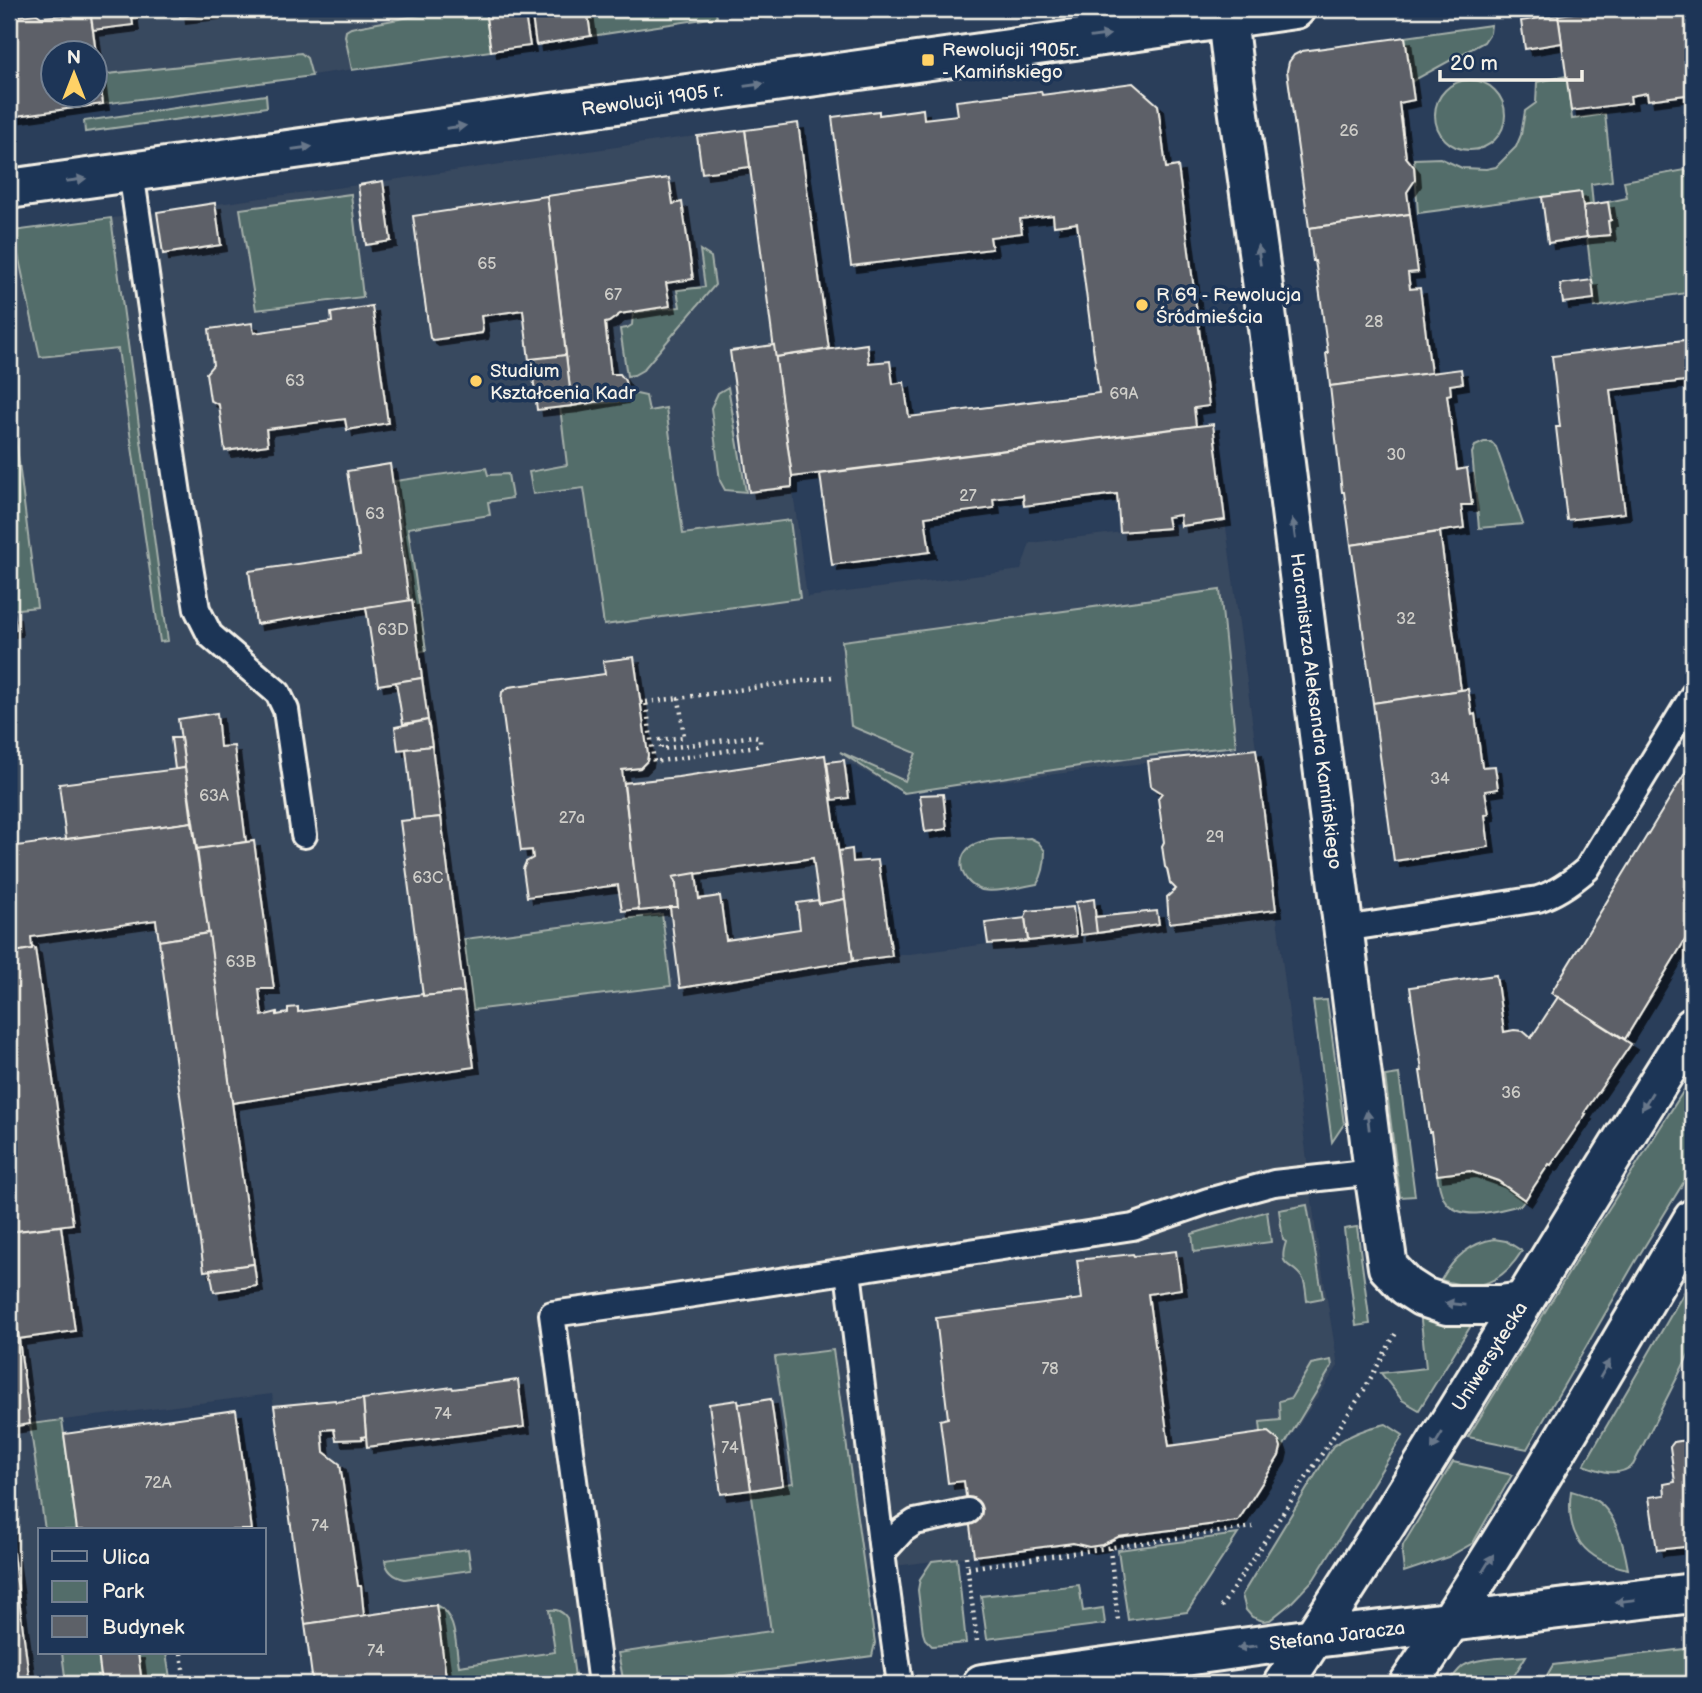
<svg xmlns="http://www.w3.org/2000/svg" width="1702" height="1693" viewBox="0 0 1702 1693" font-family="'Balsamiq Sans',sans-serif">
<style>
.built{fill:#39485e}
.green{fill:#536d6a;stroke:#a4afa9;stroke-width:2}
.building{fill:#5d6168;stroke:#f4f1e8;stroke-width:2;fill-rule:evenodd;filter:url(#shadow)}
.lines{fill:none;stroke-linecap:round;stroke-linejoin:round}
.service-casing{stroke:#f4f1e8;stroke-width:30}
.minor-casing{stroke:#f4f1e8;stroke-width:44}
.tertiary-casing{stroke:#f4f1e8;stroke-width:44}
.secondary-casing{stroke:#f4f1e8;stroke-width:44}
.path{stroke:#f4f1e8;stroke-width:4.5;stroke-dasharray:2 5;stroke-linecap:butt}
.service{stroke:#1d3557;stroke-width:24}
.minor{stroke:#1d3557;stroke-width:38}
.tertiary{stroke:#1d3557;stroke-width:38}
.secondary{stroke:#1d3557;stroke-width:38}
.oneway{fill:#68778a}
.poi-dot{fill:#ffd166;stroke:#1d3557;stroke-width:2.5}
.labels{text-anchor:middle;stroke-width:7;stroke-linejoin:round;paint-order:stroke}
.number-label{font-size:16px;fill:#cecdc8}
.poi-label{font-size:19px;fill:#f4f1e8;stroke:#1d3557;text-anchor:start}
.street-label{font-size:19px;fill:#f4f1e8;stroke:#1d3557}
</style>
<defs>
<filter id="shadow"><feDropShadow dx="6" dy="6" stdDeviation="0" flood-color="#0009"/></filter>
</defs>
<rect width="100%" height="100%" fill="#2a3e5a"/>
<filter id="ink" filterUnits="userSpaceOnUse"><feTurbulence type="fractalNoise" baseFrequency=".0143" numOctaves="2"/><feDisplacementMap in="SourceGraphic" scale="14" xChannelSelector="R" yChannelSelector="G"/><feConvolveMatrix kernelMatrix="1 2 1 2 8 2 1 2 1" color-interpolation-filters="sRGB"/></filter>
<g filter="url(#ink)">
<!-- built -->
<g class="built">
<path d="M90,9H587L591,36L103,104Z"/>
<path d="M745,130L807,597L1021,570L1030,543L1225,520L1256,749L904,793L844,760L827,763L854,961L988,944L1076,936L1276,910L1316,1233L1338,1366L1281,1452L1279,1456L1238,1521L766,1583L772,1631L573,1658L447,1684H313L272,1394L31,1424L45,1530H40V1653H62L66,1684H9V1427L30,1423L9,1262V232L358,185L664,140Z"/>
</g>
<!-- green -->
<g class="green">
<path d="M432,9H485L491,51L352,70L345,36L346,31L351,28L420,15Z"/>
<path d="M587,9H715L717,17L591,36Z"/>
<path d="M912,9H978C956,12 934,13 913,16Z"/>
<path d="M1491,25L1490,33L1484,42L1411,82L1405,37Z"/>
<path d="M301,53L307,58L312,76L103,104L99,75Z"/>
<path d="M1567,76L1572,119L1605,114L1612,181L1591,184L1593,205L1583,206L1580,192L1418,213L1414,159L1440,158L1462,168L1486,169L1496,167L1516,147L1521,135L1525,111L1536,103L1537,82Z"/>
<circle cx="1470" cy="115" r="35"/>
<path d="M266,95L267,107L85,132L84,121Z"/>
<path d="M1685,170L1690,175L1693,190V292L1595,307L1587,237L1609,235L1608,221L1611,219L1608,202L1627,198L1624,181Z"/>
<path d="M351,194L363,297L256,310L240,209Z"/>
<path d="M111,218L168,641L160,642L118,349L40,357L13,231Z"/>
<path d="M700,250L711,257L715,285L643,370L634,375L627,376L620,329L627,328L632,325L633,313L680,307L677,290L705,287Z"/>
<path d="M9,383L37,607L9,610Z"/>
<path d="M728,387L746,492L725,490L720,481L711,408L718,393Z"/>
<path d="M632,393L646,396L649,411L666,408L683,534L790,520L800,598L604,625L584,488L533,494L529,472L567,465L560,407L626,401Z"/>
<path d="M1484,442H1491L1496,447L1523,524L1479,528L1472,453L1475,446Z"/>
<path d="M486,468L488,475L508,474L512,498L488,502L490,515L408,528L426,650L419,652L395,481Z"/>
<path d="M1220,590L1236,746L1138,757L904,793L840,752L905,781L916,753L851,726L842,641Z"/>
<path d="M1030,838L1038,842L1045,851C1045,863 1044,874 1037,884C1023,887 996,893 982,890C957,882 953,850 980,842C992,838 1016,839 1030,838Z"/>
<path d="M662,914L671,986L473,1010L464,939Z"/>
<path d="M1327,1000L1344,1124L1332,1142L1313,1001Z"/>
<path d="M1399,1074L1415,1196L1400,1197L1385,1076Z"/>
<path d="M1693,1076V1167L1635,1262L1527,1449L1468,1437L1592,1235Z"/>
<path d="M1470,1171L1498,1181L1525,1200L1521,1205C1499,1210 1463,1223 1446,1202C1440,1195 1439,1184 1437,1175Z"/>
<path d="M1307,1205L1323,1298L1307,1301C1306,1295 1306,1285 1303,1279C1292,1261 1277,1270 1286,1242L1283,1240L1279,1210Z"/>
<path d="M1267,1211L1271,1242L1194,1252L1192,1234Z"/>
<path d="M1357,1227L1370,1324L1356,1326L1344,1229Z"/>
<path d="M1494,1239L1506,1241L1522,1251C1501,1284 1479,1292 1441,1280C1453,1259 1469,1243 1494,1239Z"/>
<path d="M1693,1277V1346L1633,1465C1618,1478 1600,1471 1584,1465Z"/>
<path d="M1420,1311L1449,1323L1472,1324L1419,1410L1402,1400L1381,1373L1426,1368Z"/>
<path d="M833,1350L875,1643L872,1656L666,1684H624L618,1653L771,1631L751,1490L793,1483L775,1357Z"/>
<path d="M1331,1360L1332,1366L1280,1452L1279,1441L1268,1433L1261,1432L1260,1422L1280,1420L1279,1401L1291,1398L1311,1364Z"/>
<path d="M62,1420L77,1530H45L30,1424Z"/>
<path d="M1386,1424L1403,1435L1314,1579L1291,1603L1270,1620L1263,1621L1252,1617L1246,1610L1242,1595L1333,1446C1350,1434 1366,1428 1386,1424Z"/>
<path d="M1453,1462L1512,1475L1473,1543L1448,1557L1404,1572L1402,1554L1403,1545Z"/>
<path d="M1571,1491C1578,1493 1586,1495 1593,1499C1616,1510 1624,1546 1628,1569C1584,1560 1565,1536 1571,1491Z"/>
<path d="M1238,1534L1187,1612L1128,1620L1118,1550Z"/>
<path d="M468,1549L471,1570L405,1579C394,1577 387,1572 385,1560Z"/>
<path d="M957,1558L966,1643L932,1646L925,1639L923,1633L918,1590L920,1579L932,1561Z"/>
<path d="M1079,1585L1083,1611L1103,1608L1105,1624L987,1639L981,1596Z"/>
<path d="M436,1605C458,1616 455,1646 459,1666L555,1652L549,1610C557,1609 562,1611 567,1618L576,1684H447Z"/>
<path d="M1693,1648V1684H1542L1553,1665Z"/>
<path d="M62,1653H98L102,1684H66Z"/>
<path d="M138,1653H166L171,1684H142Z"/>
<path d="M1526,1656L1509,1684H1448C1452,1678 1457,1671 1463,1666C1477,1657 1509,1658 1526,1656Z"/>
</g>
<!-- building -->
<g class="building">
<path d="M66,9H90L103,104L9,117V14L14,13L19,16L37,14L41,17L67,15ZM52,52H94V94H52Z"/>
<path d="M90,9H131L133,25L93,30Z"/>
<path d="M179,9H247L180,17Z"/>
<path d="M497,9H524L530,46L491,51L485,10Z"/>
<path d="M531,9H587L591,36L536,45Z"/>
<path d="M752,9H781L753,13Z"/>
<path d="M1605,9H1693V94L1648,100L1647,93L1630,96L1631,103L1571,111L1558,15Z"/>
<path d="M1558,15L1562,43L1525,49L1521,21Z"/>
<path d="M1405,37L1414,100L1399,103L1406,157L1414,167L1415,180L1407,192L1410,214L1309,228L1287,71L1289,62L1294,55L1302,51Z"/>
<path d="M1133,83L1158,105L1166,168L1178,166L1209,406L1194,408L1196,426L792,477L775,357L867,344L869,363L890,361L893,384L904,382L909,417L1099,393L1077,223L1054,226L1053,215L1020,219L1022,233L990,237L992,249L851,266L832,117L879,111V115L923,109L924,119L958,115L956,101L1041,91L1042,95Z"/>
<path d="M798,123L829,349L775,357L745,130Z"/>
<path d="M745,130L750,167L702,173L697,136Z"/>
<path d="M669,178L673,204L682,202L693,279L666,283L670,306L620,314L609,322L605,323L611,374H620L625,381L626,389L622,397L572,406L547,196Z"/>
<path d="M383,181L391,241L366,245L358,185Z"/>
<path d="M1581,192L1587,237L1548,243L1542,197Z"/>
<path d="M547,196L566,355L529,360L523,310L481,316L483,330L482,333L433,340L430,338L413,216Z"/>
<path d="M1608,202L1611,220L1608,221L1610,235L1587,237L1583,206Z"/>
<path d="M215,203L221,245L163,254L157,212Z"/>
<path d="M1410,214L1418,272L1408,273L1410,289L1420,288L1431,373L1330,386L1326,353H1328L1317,273L1315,261H1313L1309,228Z"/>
<path d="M1592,280L1594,299L1563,303L1560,284Z"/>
<path d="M372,306L388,423L347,430L345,419L266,429L268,445L225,451L219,405L210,400L206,373L213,365L209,329L252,323L254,333L332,322L331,313Z"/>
<path d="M1693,339V380L1610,390L1625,513L1567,520L1556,427H1560L1552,356Z"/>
<path d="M774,345L792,477V487L749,492L730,351Z"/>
<path d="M566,355L572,406L537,410L531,359Z"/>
<path d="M1461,369L1463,383L1450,385L1451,394L1447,395L1457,470L1467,468L1472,505H1461L1464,528L1351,545L1344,492H1342L1330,386Z"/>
<path d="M1213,424L1225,520L1181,526L1180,515L1167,517L1169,528L1120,532L1117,494L1024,506L1023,495L993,499L994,508L925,517L930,552L832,565L820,474Z"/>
<path d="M390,464L409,601L256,624L249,571L360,555L347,471Z"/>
<path d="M1440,532L1461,690L1373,703L1351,545Z"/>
<path d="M412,600L422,678L378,685L366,607Z"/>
<path d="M14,613L16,630L9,631V614Z"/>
<path d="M634,657L648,755L647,761L640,768L622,770L639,909L622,911L618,885L527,897L523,869L526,862L533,858L532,850L521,851L501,700L502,692L509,687L605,674L603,661Z"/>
<path d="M422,678L428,720L403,724L396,682Z"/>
<path d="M1468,689L1472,715L1475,714L1482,767L1495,766L1498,789L1485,791L1489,814L1485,815L1489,847L1394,861L1373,703Z"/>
<path d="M217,713L220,747L234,746L246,842L197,849L178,719Z"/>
<path d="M428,720L432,746L398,750L395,727Z"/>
<path d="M171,738H181L185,768L175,769Z"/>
<path d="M432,746L441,817L414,820L406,749Z"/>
<path d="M1256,749L1276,910L1169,923L1167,897L1176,889L1170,883L1167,869L1165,867L1162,846L1164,842L1158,798L1162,793L1151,786L1148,761Z"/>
<path d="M825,755L845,899L819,904L813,858L673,877L676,884L678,907L639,911L624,783L678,777Z"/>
<path d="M844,760L849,798L832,800L827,762Z"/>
<path d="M1693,760V927L1625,1039L1551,993Z"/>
<path d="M185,768L192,822L66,839L59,784Z"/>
<path d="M943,794L947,829L925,832L920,795Z"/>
<path d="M441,817L464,992L423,996L400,821Z"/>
<path d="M192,822L209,933L159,941L156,920L31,937L32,949L9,953V847Z"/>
<path d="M254,841L274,989H259L262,1016L277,1012V1015L288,1013V1008L298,1007V1012L423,994V996L464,992L474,1067L232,1103L197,849Z"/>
<path d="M852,849L853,862L878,860L892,956L853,961L839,851Z"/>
<path d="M696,873L699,899L720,896L726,940L800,929L797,903L818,900L819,904L845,899L853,961L680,988L670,907H678L676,884L673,877Z"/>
<path d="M1094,899L1097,933L1081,935L1076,902Z"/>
<path d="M1073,907L1076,936L1028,941L1025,918L1027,911Z"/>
<path d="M1157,911L1159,924L1097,933L1095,917Z"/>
<path d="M1025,918L1028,941L988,944L985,923Z"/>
<path d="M209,933L254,1264L204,1271L159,941Z"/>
<path d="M32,946L35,948L73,1224L9,1232V953L32,949Z"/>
<path d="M1496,975L1504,1032L1514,1030L1523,1031L1531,1038L1558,997L1631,1044L1584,1113L1586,1114L1551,1165L1549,1164L1525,1200L1498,1181L1470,1171L1437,1175L1431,1132H1429L1420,1071H1422L1410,987Z"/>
<path d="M61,1226L75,1331L18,1339L9,1265V1232Z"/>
<path d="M1176,1251L1181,1289L1148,1294L1169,1446L1268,1432L1279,1441L1281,1447L1279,1456L1238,1521L1118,1537L1102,1545L1089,1547L1073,1543L974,1556L964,1481L948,1483L940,1420L948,1418L936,1318L1082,1299L1077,1260L1133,1254L1134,1256Z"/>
<path d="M254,1264L257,1286L214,1292L210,1270Z"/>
<path d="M17,1324L30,1424L9,1427V1325Z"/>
<path d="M518,1380L524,1427L367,1447L363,1399L452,1387L453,1389Z"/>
<path d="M363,1399L366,1436L362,1437L363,1439L336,1440L334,1429L322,1430L324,1452L340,1464L358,1586H361L364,1616L305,1624L274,1406L335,1400L336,1402Z"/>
<path d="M771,1399L783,1485L751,1490L738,1404Z"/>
<path d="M738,1400L751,1490L721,1494L709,1404Z"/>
<path d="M236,1410L252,1530H77L64,1434Z"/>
<path d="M1693,1439V1546L1657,1550L1649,1497L1665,1495L1664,1484L1675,1482L1670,1447L1674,1442Z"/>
<path d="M9,1522L30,1684H9Z"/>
<path d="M436,1605L447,1684H313L305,1624Z"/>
<path d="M98,1653H138L142,1684H102Z"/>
</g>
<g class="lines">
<!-- service casing -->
<g class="service-casing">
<g id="service">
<path d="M131,172L178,494L197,609L210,635L278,693L286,710L304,835"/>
<path d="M1344,929L1538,899C1557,893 1572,882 1587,869L1693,695"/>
<path d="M848,1271L884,1568L900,1684"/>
<path d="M883,1552L903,1530L915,1522L968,1511"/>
<path d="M601,1684L552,1314L648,1301L1133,1227L1208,1201L1274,1183L1374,1172"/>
</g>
</g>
<!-- minor casing -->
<g class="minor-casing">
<path id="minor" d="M1226,9L1234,78L1262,280L1374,1172L1388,1267L1406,1286L1423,1297L1447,1305H1500L1522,1302"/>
</g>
<!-- tertiary casing -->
<g class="tertiary-casing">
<g id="tertiary">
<path d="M9,189L1295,9"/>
<path d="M982,1684L1314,1638L1693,1593"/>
</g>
</g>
<!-- secondary casing -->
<g class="secondary-casing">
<g id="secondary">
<path d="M1283,1684C1426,1469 1555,1245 1693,1027"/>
<path d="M1409,1684C1511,1533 1601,1376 1693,1219"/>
</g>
</g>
<!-- path -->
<g class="path">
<path d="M646,702L679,698"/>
<path d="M641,703L646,702L654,762L757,746L760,744V740L758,737L754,736L661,749L660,740L684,737L679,698L832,677"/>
<path d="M1109,1541L1118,1621"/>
<path d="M966,1556L977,1641"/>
<path d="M968,1568L1253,1527"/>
<path d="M1221,1607L1364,1390L1397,1331"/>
<path d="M181,1653L185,1684"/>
</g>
<!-- service -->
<use href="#service" class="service"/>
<!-- minor -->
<use href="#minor" class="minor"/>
<!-- tertiary -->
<use href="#tertiary" class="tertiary"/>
<!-- secondary -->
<use href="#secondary" class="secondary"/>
</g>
<!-- one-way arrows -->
<defs><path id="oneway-solid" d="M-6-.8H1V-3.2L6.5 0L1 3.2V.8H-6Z" transform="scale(1.75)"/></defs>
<g class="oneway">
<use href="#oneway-solid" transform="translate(1100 36) rotate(-8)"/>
<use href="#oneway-solid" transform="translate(754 85) rotate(-8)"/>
<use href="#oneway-solid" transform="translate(456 127) rotate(-8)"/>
<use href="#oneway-solid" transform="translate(302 148) rotate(-8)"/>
<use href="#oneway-solid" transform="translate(76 180) rotate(-8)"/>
<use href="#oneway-solid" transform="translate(1259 255) rotate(-98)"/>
<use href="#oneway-solid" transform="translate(1294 529) rotate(-98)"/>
<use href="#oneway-solid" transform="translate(1647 1101) rotate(122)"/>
<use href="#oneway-solid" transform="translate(1368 1120) rotate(-97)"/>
<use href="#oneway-solid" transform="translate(1455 1304) rotate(-174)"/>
<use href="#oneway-solid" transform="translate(1605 1369) rotate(-60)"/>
<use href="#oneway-solid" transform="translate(1437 1441) rotate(122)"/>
<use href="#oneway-solid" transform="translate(1488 1563) rotate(-58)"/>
<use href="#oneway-solid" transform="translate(1625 1601) rotate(173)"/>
<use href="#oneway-solid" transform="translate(1247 1647) rotate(172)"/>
</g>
</g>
<!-- markers -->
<g class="poi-dot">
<rect x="921" y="53" width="14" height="14" rx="3.5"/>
<circle cx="1142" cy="305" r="7"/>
<circle cx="476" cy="381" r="7"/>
</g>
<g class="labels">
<!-- number labels -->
<g class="number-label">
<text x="1349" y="136">26</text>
<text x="487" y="269">65</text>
<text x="613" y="300">67</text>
<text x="1374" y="327">28</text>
<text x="295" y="386">63</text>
<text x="1124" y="399">69A</text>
<text x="1396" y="460">30</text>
<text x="968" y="501">27</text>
<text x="375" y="519">63</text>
<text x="1406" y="624">32</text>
<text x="393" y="635">63D</text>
<text x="1440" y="784">34</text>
<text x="214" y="801">63A</text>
<text x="572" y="823">27a</text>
<text x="1215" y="842">29</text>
<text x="428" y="883">63C</text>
<text x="241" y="967">63B</text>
<text x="1511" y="1098">36</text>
<text x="1050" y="1374">78</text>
<text x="443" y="1419">74</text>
<text x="730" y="1453">74</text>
<text x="158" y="1488">72A</text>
<text x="320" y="1531">74</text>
<text x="376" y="1656">74</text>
</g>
<!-- poi labels -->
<g class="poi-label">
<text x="942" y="56">Rewolucji 1905r.<tspan x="942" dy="22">- Kamińskiego</tspan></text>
<text x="1156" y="301">R 69 - Rewolucja<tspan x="1156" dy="22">Śródmieścia</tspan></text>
<text x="490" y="377">Studium<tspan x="490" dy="22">Kształcenia Kadr</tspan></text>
</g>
<!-- street labels -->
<g class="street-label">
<text transform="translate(652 99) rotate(-8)" y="7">Rewolucji 1905 r.</text>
<text transform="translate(1317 711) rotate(83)" y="7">Harcmistrza Aleksandra Kamińskiego</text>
<text transform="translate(1489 1356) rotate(-58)" y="7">Uniwersytecka</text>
<text transform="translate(1337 1635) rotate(-7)" y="7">Stefana Jaracza</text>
</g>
</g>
<!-- margin -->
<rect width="1702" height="1693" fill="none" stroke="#1d3557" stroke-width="35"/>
<rect x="18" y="18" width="1667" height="1658" fill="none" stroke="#f4f1e8" stroke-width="2.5" filter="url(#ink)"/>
<!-- legend -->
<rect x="38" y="1528" width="228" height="126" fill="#1d3557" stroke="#738091" stroke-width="2"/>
<rect x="52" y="1551" width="35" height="10" fill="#1d3557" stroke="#738091" stroke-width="2"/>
<text x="102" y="1564" font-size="21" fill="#f4f1e8">Ulica</text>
<rect x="52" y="1581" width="35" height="21" fill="#536d6a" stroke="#738091" stroke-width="2"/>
<text x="102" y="1598" font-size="21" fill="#f4f1e8">Park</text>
<rect x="52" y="1616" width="35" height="21" fill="#5d6168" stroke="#738091" stroke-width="2"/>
<text x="102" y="1634" font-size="21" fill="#f4f1e8">Budynek</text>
<!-- north arrow -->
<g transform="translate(74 74)"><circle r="33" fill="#1d3557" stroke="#738091" stroke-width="2"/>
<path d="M0-5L12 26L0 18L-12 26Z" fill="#ffd166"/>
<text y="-10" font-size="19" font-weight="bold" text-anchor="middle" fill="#f4f1e8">N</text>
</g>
<!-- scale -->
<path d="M1440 70v10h142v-10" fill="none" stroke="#f4f1e8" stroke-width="3.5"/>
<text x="1450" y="70" font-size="21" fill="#f4f1e8" stroke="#1d3557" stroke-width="5" paint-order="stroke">20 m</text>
</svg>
